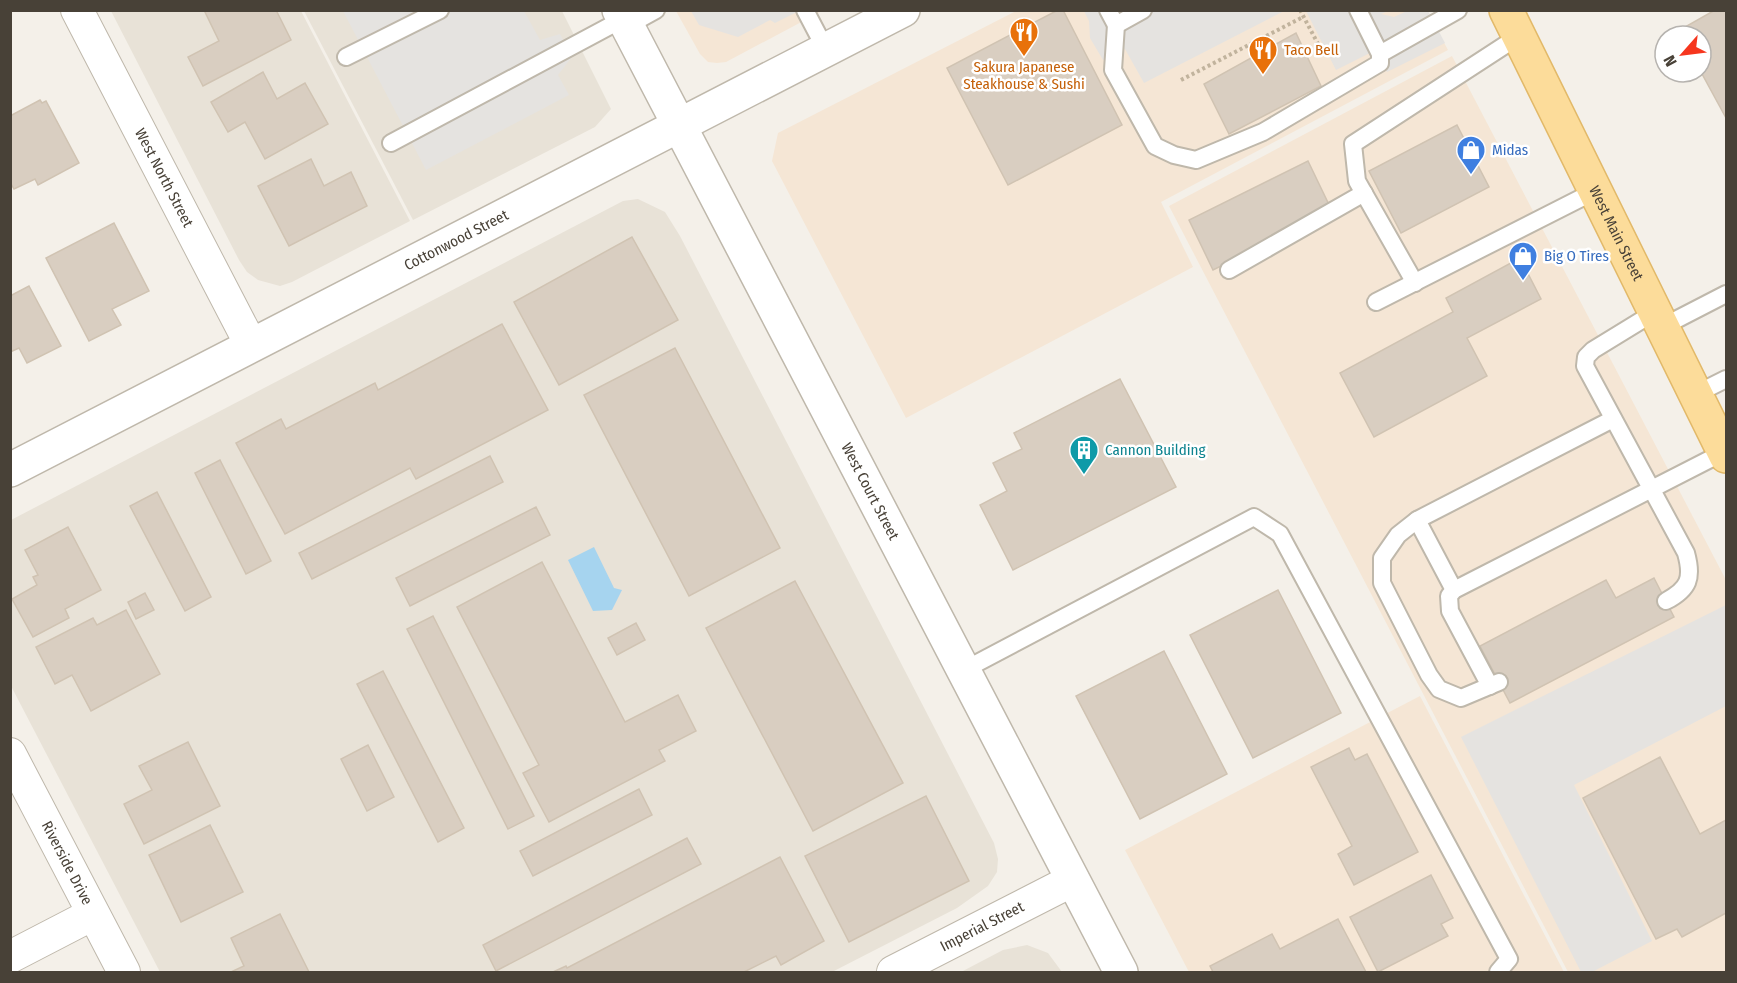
<svg xmlns="http://www.w3.org/2000/svg" width="1737" height="983" viewBox="0 0 1737 983" font-family="'Fira Sans Condensed',sans-serif">
<style>
.residential{fill:#e8e2d7}
.commercial{fill:#f5e6d5}
.parking{fill:#e5e3e0}
.water{fill:#a6d4ef}
.building{fill:#d9cec1;stroke:#d0c3b2;stroke-width:1.5}
.lines{fill:none;stroke-linecap:round;stroke-linejoin:round}
.service-casing{stroke:#bfb8ab;stroke-width:20}
.minor-casing{stroke:#bfb8ab;stroke-width:34}
.tertiary-casing{stroke:#bfb8ab;stroke-width:36}
.primary-casing{stroke:#e2b969;stroke-width:36}
.path{stroke:#c1b39d;stroke-width:4;stroke-dasharray:3 3;stroke-linecap:butt}
.service{stroke:#fff;stroke-width:16}
.minor{stroke:#fff;stroke-width:32}
.tertiary{stroke:#fff;stroke-width:33}
.primary{stroke:#fcdc9a;stroke-width:33}
.labels{text-anchor:middle;stroke-width:5;stroke-linejoin:round;paint-order:stroke}
.food-label{font-size:15px;fill:#c56008;stroke:#fff;text-anchor:start}
.shop-label{font-size:15px;fill:#366cbe;stroke:#fff;text-anchor:start}
.street-label{font-size:15px;fill:#484137;stroke:#fff}
.culture-label{font-size:15px;fill:#0d838f;stroke:#fff;text-anchor:start}
</style>
<rect width="100%" height="100%" fill="#f4f0e9"/>
<!-- residential -->
<g class="residential">
<path d="M111,11H301L410,221L292,282L280,286L258,280L247,272L239,260Z"/>
<path d="M304,11H562L611,109L595,127L413,220Z"/>
<path d="M638,199L665,212L680,236L994,843L998,859L997,872L988,886L957,908L832,972H160L11,686V520L623,201Z"/>
<path d="M1027,945L1048,953L1062,972H961L1003,950Z"/>
</g>
<!-- commercial -->
<g class="commercial">
<path d="M676,11H822L726,62L717,63L708,62L700,54Z"/>
<path d="M1016,11H1427L1448,50L1161,202L1193,267L906,418L772,161L778,133Z"/>
<path d="M1452,56L1726,580V972H1568L1169,206Z"/>
<path d="M1420,696L1564,972H1189L1125,850Z"/>
</g>
<!-- parking -->
<g class="parking">
<path d="M343,11H524L540,40L560,34L572,57L558,75L569,95L426,170Z"/>
<path d="M691,11H799L775,23L770,20L738,37L699,25Z"/>
<path d="M1084,11H1284L1144,83L1125,49L1103,60L1090,38L1089,21Z"/>
<path d="M1306,11H1388L1381,14L1394,17L1407,11H1428L1445,43L1387,72L1374,51L1336,70Z"/>
<path d="M1726,605V706L1574,785L1652,941L1592,972H1581L1461,737Z"/>
</g>
<!-- water -->
<path class="water" d="M594,547L614,588L622,590L612,610L593,611L568,560Z"/>
<!-- building -->
<g class="building">
<path d="M204,10H276L291,40L203,86L188,57L219,41Z"/>
<path d="M1058,10H1063L1122,125L1008,185L947,68Z"/>
<path d="M1715,10H1726V118L1701,72V36H1681L1678,31Z"/>
<path d="M1296,33L1321,86L1229,134L1204,84Z"/>
<path d="M263,72L277,99L305,83L328,124L265,159L245,122L228,132L211,102Z"/>
<path d="M40,100L42,103L46,101L79,163L38,185L35,179L14,189L10,182V116Z"/>
<path d="M1457,125L1489,187L1401,233L1369,171Z"/>
<path d="M311,159L324,186L351,172L367,206L289,246L258,186Z"/>
<path d="M1308,161L1332,211L1213,270L1189,220Z"/>
<path d="M114,223L149,291L112,309L121,325L89,341L46,258Z"/>
<path d="M632,237L678,320L559,385L514,302Z"/>
<path d="M1520,258L1541,299L1467,338L1487,376L1374,437L1340,373L1453,312L1446,298Z"/>
<path d="M29,286L61,346L27,363L19,348L10,352V296Z"/>
<path d="M502,324L548,410L416,479L410,468L285,534L236,443L281,419L286,429L375,383L378,390Z"/>
<path d="M675,348L780,548L689,596L584,395Z"/>
<path d="M1120,379L1176,487L1013,570L980,505L1007,491L993,463L1022,449L1014,433Z"/>
<path d="M490,456L503,482L312,579L299,553Z"/>
<path d="M220,460L271,561L246,574L195,473Z"/>
<path d="M157,492L211,597L185,611L130,506Z"/>
<path d="M536,507L550,535L410,606L396,578Z"/>
<path d="M68,527L101,590L65,609L69,618L33,637L12,599L37,585L33,577L38,575L25,550Z"/>
<path d="M542,562L625,722L678,695L696,731L659,750L665,761L549,822L523,773L539,765L457,607Z"/>
<path d="M1654,578L1674,617L1510,703L1480,646L1606,580L1616,598Z"/>
<path d="M795,581L903,783L813,831L706,628Z"/>
<path d="M1278,590L1341,713L1253,758L1190,635Z"/>
<path d="M145,593L154,610L136,619L128,602Z"/>
<path d="M126,610L160,674L91,711L72,675L55,684L36,647L93,618L97,625Z"/>
<path d="M433,616L534,816L508,829L407,629Z"/>
<path d="M636,623L645,640L617,655L608,638Z"/>
<path d="M1164,651L1227,774L1140,819L1076,696Z"/>
<path d="M383,671L464,828L438,842L357,684Z"/>
<path d="M188,742L220,806L144,844L124,804L152,790L139,766Z"/>
<path d="M368,745L394,797L367,811L341,759Z"/>
<path d="M1349,748L1355,760L1367,754L1418,852L1354,885L1338,854L1352,846L1311,767Z"/>
<path d="M1660,757L1700,834L1726,820V913L1682,937L1677,929L1656,939L1583,798Z"/>
<path d="M639,789L652,815L533,876L520,851Z"/>
<path d="M926,796L969,881L849,942L805,856Z"/>
<path d="M210,825L243,892L181,922L149,855Z"/>
<path d="M687,838L701,864L496,971L483,945Z"/>
<path d="M780,857L824,941L781,965L776,956L744,972H553L566,966L567,968Z"/>
<path d="M1431,875L1453,918L1441,924L1448,936L1378,972L1350,917Z"/>
<path d="M280,914L309,972H231L244,966L231,938Z"/>
<path d="M1338,919L1366,972H1213L1210,966L1272,934L1280,949Z"/>
</g>
<g class="lines">
<!-- service casing -->
<g class="service-casing">
<g id="service">
<path d="M805,10L826,50"/>
<path d="M1108,10L1116,25L1143,10"/>
<path d="M1358,10L1380,54L1458,10"/>
<path d="M1116,25L1113,70L1155,146L1174,155L1196,160L1263,132L1380,63V54"/>
<path d="M627,26L656,10"/>
<path d="M346,57L440,10"/>
<path d="M391,143L623,19"/>
<path d="M1229,270L1364,193"/>
<path d="M1415,283L1357,181L1353,144L1519,36"/>
<path d="M1376,302L1595,191"/>
<path d="M1655,312L1593,350L1586,357L1585,366L1686,553C1693,578 1689,589 1666,601"/>
<path d="M1662,327L1726,294"/>
<path d="M1696,394L1726,379"/>
<path d="M1417,520L1454,590"/>
<path d="M964,670L1254,517L1280,534L1509,959L1498,972"/>
<path d="M1499,682L1461,698L1439,689L1429,675L1382,583V558L1398,535L1417,520L1613,419"/>
<path d="M1490,686L1450,611L1449,596L1454,590L1724,452"/>
</g>
</g>
<!-- minor casing -->
<g class="minor-casing">
<g id="minor">
<path id="s1" d="M77,10L251,345"/>
<path id="s2" d="M10,754L124,972"/>
<path d="M10,957L93,914"/>
<path id="s3" d="M893,972L1073,880"/>
</g>
</g>
<!-- tertiary casing -->
<g class="tertiary-casing">
<g id="tertiary">
<path id="s4" d="M619,10L1121,972"/>
<path id="s5" d="M10,470L903,10"/>
</g>
</g>
<!-- primary casing -->
<g class="primary-casing">
<g id="primary">
<path id="s6" d="M1506,10L1726,456"/>
</g>
</g>
<!-- path -->
<g class="path">
<path d="M1300,10L1325,57"/>
<path d="M1181,80L1303,17"/>
</g>
<!-- service -->
<use href="#service" class="service"/>
<!-- minor -->
<use href="#minor" class="minor"/>
<!-- tertiary -->
<use href="#tertiary" class="tertiary"/>
<!-- primary -->
<use href="#primary" class="primary"/>
</g>
<!-- icons -->
<defs>
<g id="restaurant-pin" transform="scale(1.5)"><path d="M0 17L-7.5 6A9.5 9.5 0 1 1 7.5 6Z" fill="#e8710a" stroke="#fff"/><path d="M-5-6h1v4h1v-4h1v4h1v-4h1v5L-1.5 .5V6h-2V.5L-5-1ZM5-6V6H3V1.5H1.5Q1.5-4 5-6Z" fill="#fff"/></g>
<g id="shop-pin" transform="scale(1.5)"><path d="M0 17L-7.5 6A9.5 9.5 0 1 1 7.5 6Z" fill="#3f7fe0" stroke="#fff"/><path d="M-5-2.5h2.3a2.7 3.5 0 0 1 5.4 0H5L5.5 6h-11ZM-1.5-2.5h3a1.5 2.3 0 0 0-3 0Z" fill="#fff"/></g>
<g id="building-pin" transform="scale(1.5)"><path d="M0 17L-7.5 6A9.5 9.5 0 1 1 7.5 6Z" fill="#0f9aa8" stroke="#fff"/><path d="M-4-6H4V6H1V3H-1V6H-4ZM-2.5-4.3h1.7v1.8h-1.7ZM.8-4.3h1.7v1.8H.8ZM-2.5-1h1.7V.8h-1.7ZM.8-1h1.7V.8H.8Z" fill="#fff"/></g>
</defs>
<g fill-rule="evenodd">
<use href="#restaurant-pin" x="1024" y="32"/>
<use href="#restaurant-pin" x="1263" y="50"/>
<use href="#shop-pin" x="1471" y="150"/>
<use href="#shop-pin" x="1523" y="256"/>
<use href="#building-pin" x="1084" y="450"/>
</g>
<g class="labels">
<!-- food labels -->
<g class="food-label">
<text x="1284" y="55">Taco Bell</text>
<text x="1024" y="72" text-anchor="middle">Sakura Japanese<tspan x="1024" dy="17">Steakhouse &amp; Sushi</tspan></text>
</g>
<!-- shop labels -->
<g class="shop-label">
<text x="1492" y="155">Midas</text>
<text x="1544" y="261">Big O Tires</text>
</g>
<!-- street labels -->
<g class="street-label">
<text dy="5" stroke="none"><textPath href="#s1" startOffset="189">West North Street</textPath></text>
<text dy="5" stroke="none"><textPath href="#s6" startOffset="249">West Main Street</textPath></text>
<text dy="5" stroke="none"><textPath href="#s5" startOffset="502">Cottonwood Street</textPath></text>
<text dy="5" stroke="none"><textPath href="#s4" startOffset="543">West Court Street</textPath></text>
<text dy="5" stroke="none"><textPath href="#s2" startOffset="123">Riverside Drive</textPath></text>
<text dy="5" stroke="none"><textPath href="#s3" startOffset="100">Imperial Street</textPath></text>
</g>
<!-- culture labels -->
<g class="culture-label">
<text x="1105" y="455">Cannon Building</text>
</g>
</g>
<!-- border -->
<rect width="1737" height="983" fill="none" stroke="#484137" stroke-width="24"/>
<!-- north arrow -->
<g transform="translate(1683 54) rotate(242)"><circle r="28" fill="#ffffff" stroke="#b6b3af" stroke-width="1.5"/>
<path d="M0-4.5L10 22L0 15L-10 22Z" fill="#f6361e"/>
<text y="-9" font-size="16" font-weight="bold" text-anchor="middle" fill="#484137">N</text>
</g>
</svg>
